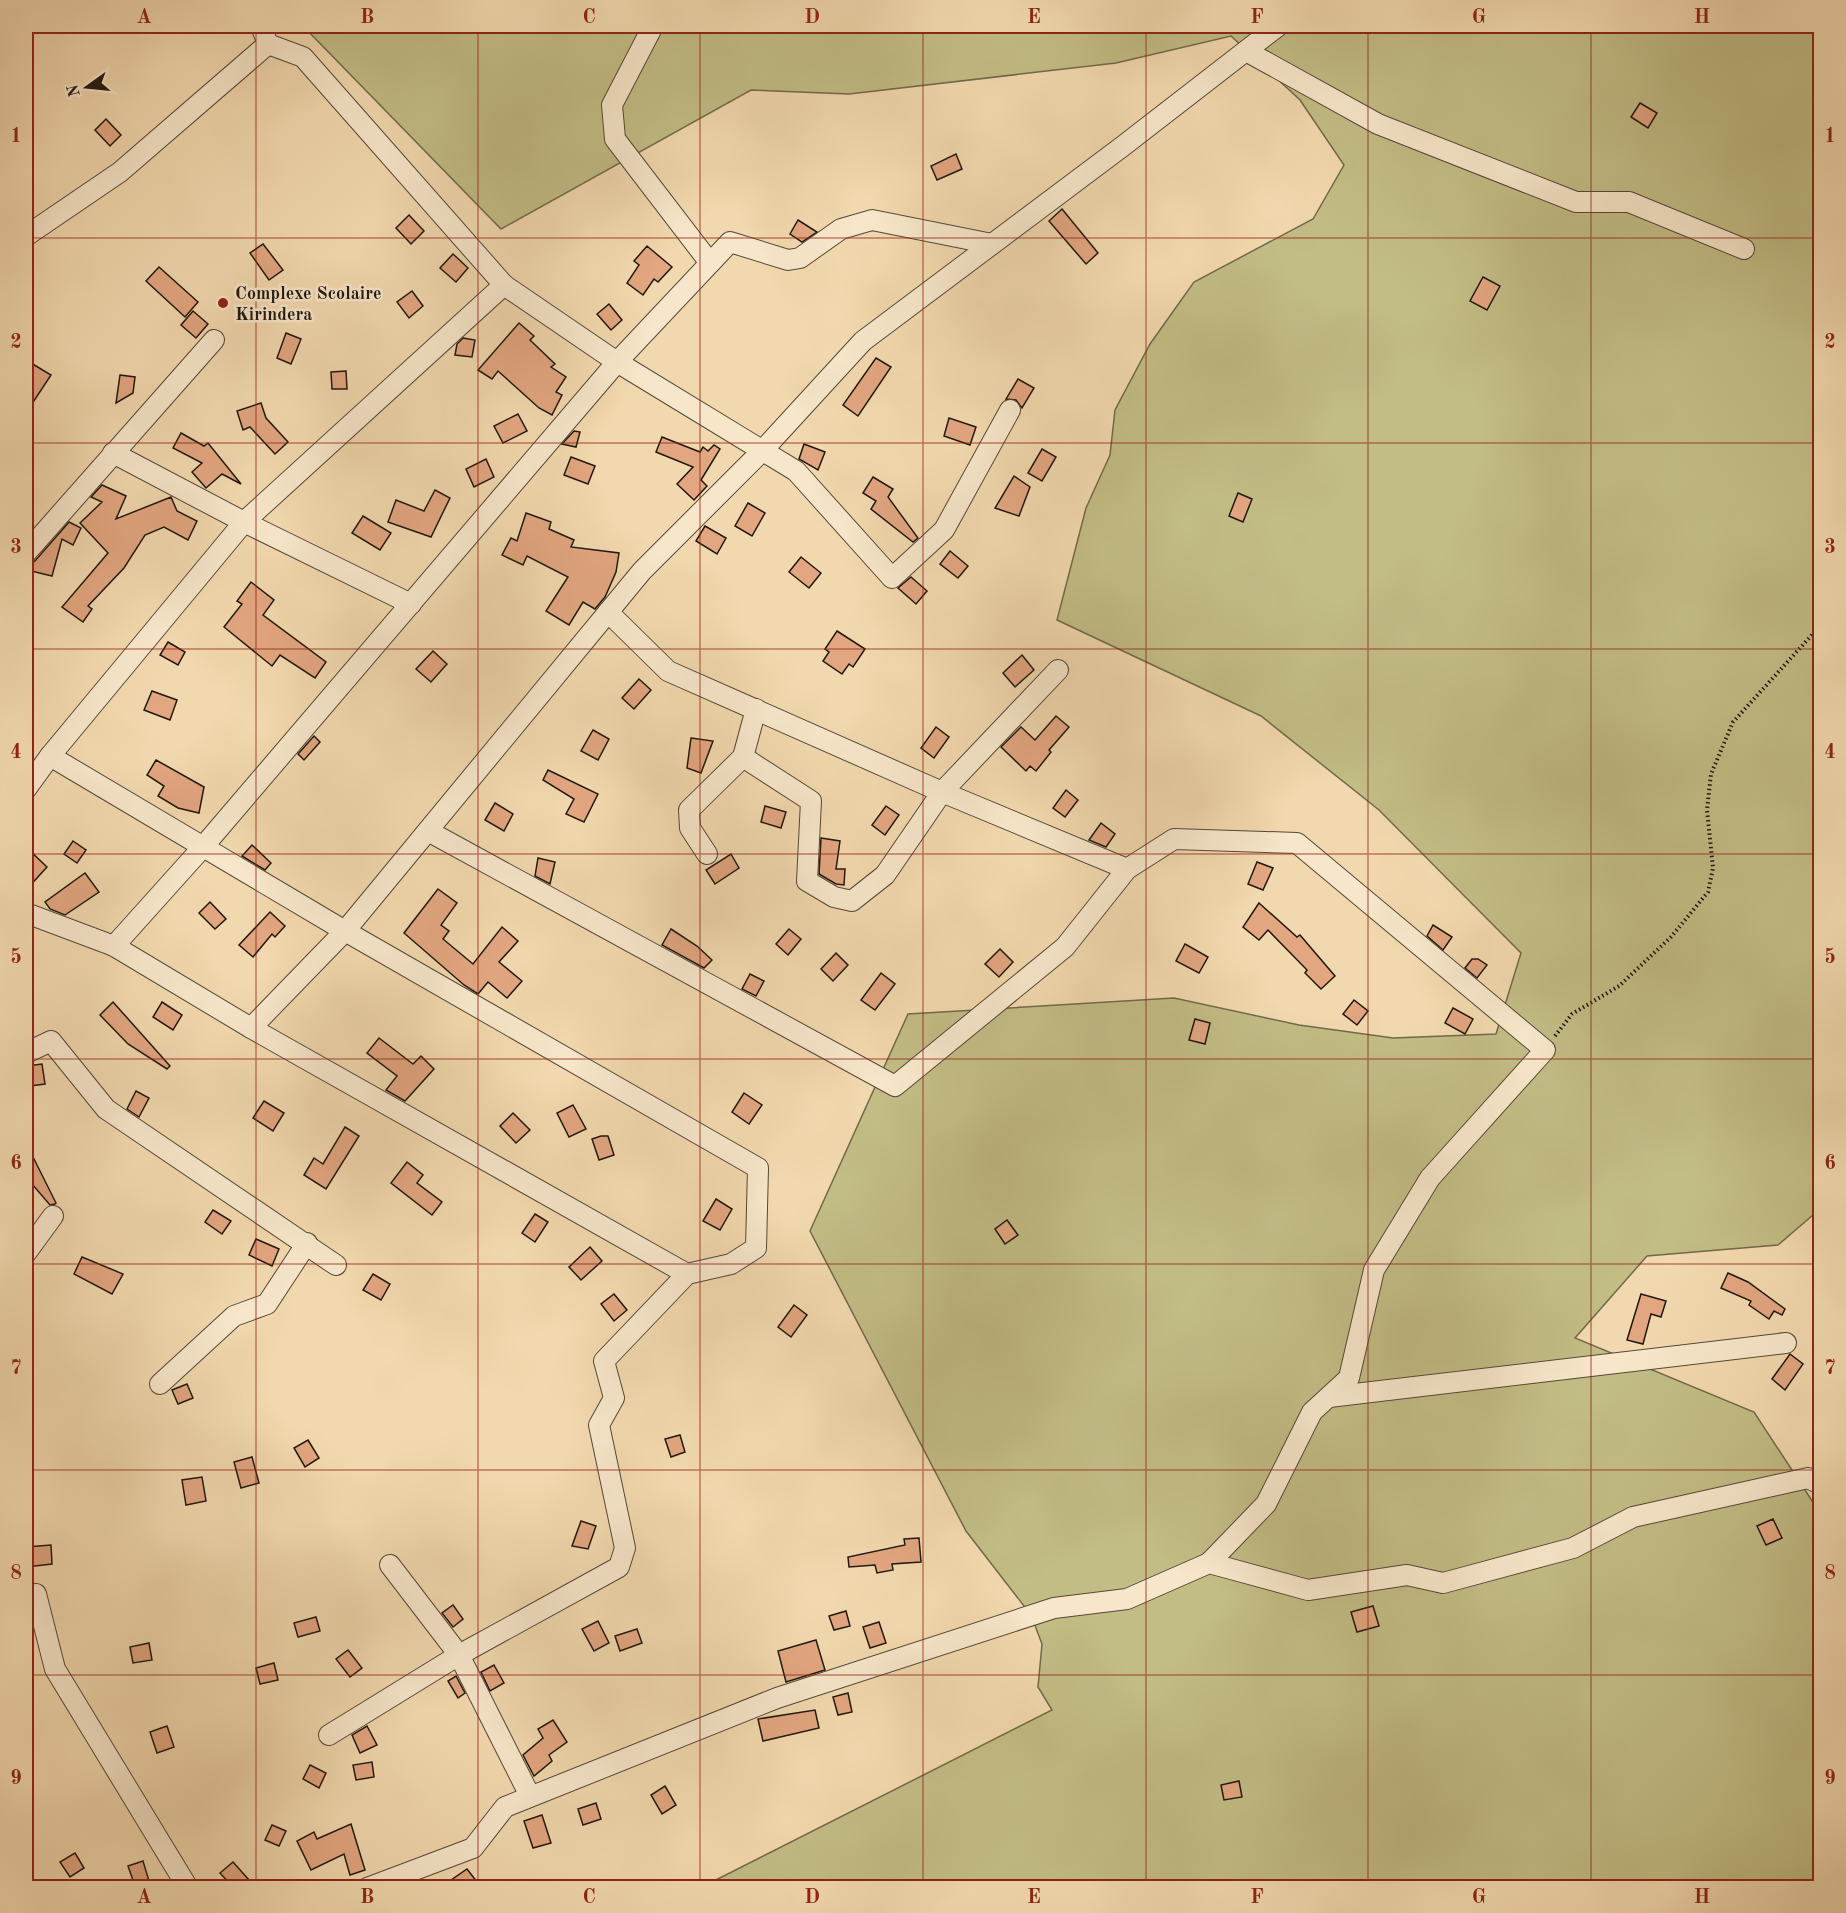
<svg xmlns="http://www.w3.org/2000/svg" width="1846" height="1913" viewBox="0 0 1846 1913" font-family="'Old Standard TT',serif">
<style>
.green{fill:#c2bc85;stroke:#716a4a;stroke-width:1.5}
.building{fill:#e2a680;stroke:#20180f;stroke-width:1.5}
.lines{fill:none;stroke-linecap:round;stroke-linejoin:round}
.minor-casing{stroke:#544837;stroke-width:22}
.path{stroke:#20180f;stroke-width:4;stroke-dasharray:1.5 3;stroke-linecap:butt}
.minor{stroke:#f7e6ca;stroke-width:20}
.grid{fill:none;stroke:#8f2418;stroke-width:1.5;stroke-opacity:0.55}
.poi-dot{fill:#8f2418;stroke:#f7e6ca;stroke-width:2}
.labels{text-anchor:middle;stroke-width:5;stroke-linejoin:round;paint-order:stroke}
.poi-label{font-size:18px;font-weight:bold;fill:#20180f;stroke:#f7e6ca;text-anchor:start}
.neatline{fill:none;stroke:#8f2418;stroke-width:2}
.grid-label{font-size:20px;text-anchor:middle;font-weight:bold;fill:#8f2418}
</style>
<rect width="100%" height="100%" fill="#f2d8ae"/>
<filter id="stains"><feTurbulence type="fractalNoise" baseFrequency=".00333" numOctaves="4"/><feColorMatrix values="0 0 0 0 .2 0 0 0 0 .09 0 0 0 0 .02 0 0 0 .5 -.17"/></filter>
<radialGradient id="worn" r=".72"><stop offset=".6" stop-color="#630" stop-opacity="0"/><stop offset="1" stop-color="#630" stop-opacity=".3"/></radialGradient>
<!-- green -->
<path class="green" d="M303,26H1820V1209L1778,1245L1647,1256L1575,1338L1754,1412L1820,1513V1887H702L1052,1710L1038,1687L1042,1644L1031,1615L966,1531L810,1231L908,1014L1174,998L1299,1025L1393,1038L1496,1034L1521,953L1379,810L1261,716L1057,620L1086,508L1110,455L1115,410L1150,344L1194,282L1313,219L1344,165L1300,100L1231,36L1116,63L849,94L751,90L501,229Z"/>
<!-- building -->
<g class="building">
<path d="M1640,103L1657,113L1648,128L1631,117Z"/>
<path d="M106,119L121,135L110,146L95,130Z"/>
<path d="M956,154L962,169L937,180L931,166Z"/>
<path d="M1062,209L1098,253L1086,264L1049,221Z"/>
<path d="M409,215L424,231L411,244L396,228Z"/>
<path d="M798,220L817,232L802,242L790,234Z"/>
<path d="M263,244L283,270L269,280L250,253Z"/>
<path d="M647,246L672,267L658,282L654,279L643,295L627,283L639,265L634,261Z"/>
<path d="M453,254L468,268L456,282L440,268Z"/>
<path d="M159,267L198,302L185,317L146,281Z"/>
<path d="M1483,277L1500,286L1487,310L1470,301Z"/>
<path d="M412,291L423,306L409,318L397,302Z"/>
<path d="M609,304L622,320L611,330L597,314Z"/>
<path d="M193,311L208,324L196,338L181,325Z"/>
<path d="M519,323L534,336L530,340L555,364L551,367L566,377L556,392L562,395L552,415L539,408L498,371L492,379L478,370Z"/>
<path d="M286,333L301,339L291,364L277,358Z"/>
<path d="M463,338L475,340L472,357L455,355L457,344Z"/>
<path d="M876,358L891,367L858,416L843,405Z"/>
<path d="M31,363L51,375L26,413V374Z"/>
<path d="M346,371L347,389H332L331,372Z"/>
<path d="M120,375L135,377L133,393L116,403Z"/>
<path d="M1018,379L1034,388L1022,408L1016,400L1006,399Z"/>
<path d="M261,403L266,418L288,442L275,454L250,427L243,430L237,411Z"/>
<path d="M518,414L527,431L503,443L494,426Z"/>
<path d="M949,418L976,427L970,445L944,436Z"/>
<path d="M574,431L580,432L576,447L562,444Z"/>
<path d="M181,433L204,446L208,443L241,484L222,474L206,488L192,472L202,463L173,448Z"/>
<path d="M662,437L700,452L703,447L708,451L714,445L720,449L701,480L707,486L694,500L677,484L693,467L656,452Z"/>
<path d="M804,444L825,452L818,470L799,459Z"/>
<path d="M1042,449L1056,457L1042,481L1028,473Z"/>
<path d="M571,457L595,466L588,484L564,475Z"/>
<path d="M486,459L494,477L474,487L466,469Z"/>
<path d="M1014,476L1030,487L1019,516L995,508Z"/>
<path d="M873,477L893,489L888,497L918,538L913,542L871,509L876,501L863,493Z"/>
<path d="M102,485L126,496L116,519L171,497L177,511L197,521L188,540L164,527L145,535L124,568L88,606L92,609L83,622L62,607L108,553L80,523L102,502L91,497Z"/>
<path d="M435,490L450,498L431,537L388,522L396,500L424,511Z"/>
<path d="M1238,493L1252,499L1243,522L1229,516Z"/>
<path d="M748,503L765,513L752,536L735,526Z"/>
<path d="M526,513L551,522L549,529L574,540L571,547L619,553L616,572L605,597L595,609L583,602L569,625L546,611L568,577L527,556L523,565L502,555L511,538L517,541Z"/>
<path d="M363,516L391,533L380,550L352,533Z"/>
<path d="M69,522L81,528L73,545L62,539L52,576L27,570L28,565L35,561Z"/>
<path d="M705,526L726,538L717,554L696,541Z"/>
<path d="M950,551L968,566L958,578L940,564Z"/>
<path d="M801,557L821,573L809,588L789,572Z"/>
<path d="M911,577L927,591L916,604L898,588Z"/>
<path d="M251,582L274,600L263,615L326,662L315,678L280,655L272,666L224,627L242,604L237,601Z"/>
<path d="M837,631L865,649L853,667L849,664L842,674L823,661L829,652L825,649Z"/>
<path d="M168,642L185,652L178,665L160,655Z"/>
<path d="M433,651L447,664L431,682L416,669Z"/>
<path d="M1022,655L1034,670L1015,687L1003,673Z"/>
<path d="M639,679L651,690L634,709L622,698Z"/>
<path d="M152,691L177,700L170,720L144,710Z"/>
<path d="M1056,716L1069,727L1049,750L1051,752L1036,771L1030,766L1026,771L1001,747L1021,727L1035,740Z"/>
<path d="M936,727L949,737L934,758L921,748Z"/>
<path d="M593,730L609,739L598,760L581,751Z"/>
<path d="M314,736L320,742L304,760L298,754Z"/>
<path d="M691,738L713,741L701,773L687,768Z"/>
<path d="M156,760L204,787L199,813L178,808L158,796L164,786L147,775Z"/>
<path d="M548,770L598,794L584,822L566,814L574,799L543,780Z"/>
<path d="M1066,790L1078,800L1065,817L1053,808Z"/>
<path d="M495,803L513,814L504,831L485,820Z"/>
<path d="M765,806L786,812L781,828L761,822Z"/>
<path d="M886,806L899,815L885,835L872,825Z"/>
<path d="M1101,823L1115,834L1106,847L1089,840Z"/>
<path d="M821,838L840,841L836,869H845L844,885L836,884L819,874Z"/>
<path d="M73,841L86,850L77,863L64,854Z"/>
<path d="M252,845L271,863L265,870L242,856Z"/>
<path d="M26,847L47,867L26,890Z"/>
<path d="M731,854L739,868L715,884L706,870Z"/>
<path d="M538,858L555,862L550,884L535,876Z"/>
<path d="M1257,862L1273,868L1263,890L1248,884Z"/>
<path d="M85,873L99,892L65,915L50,909L45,902Z"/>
<path d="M438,889L457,903L441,925L449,931L443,939L473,964L502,927L518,941L499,962L522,981L507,998L488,982L478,994L464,985L404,933Z"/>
<path d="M210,902L226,919L215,929L199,913Z"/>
<path d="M1259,903L1297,937L1300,935L1335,976L1321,989L1305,973L1307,970L1268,930L1259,940L1243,927Z"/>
<path d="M270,912L285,926L275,937L272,934L253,957L239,945Z"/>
<path d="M1433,925L1452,937L1443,950L1427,936Z"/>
<path d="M671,929L697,946L712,960L704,968L662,945Z"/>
<path d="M789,929L801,939L788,955L776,944Z"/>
<path d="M1185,944L1208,957L1199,973L1176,961Z"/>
<path d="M1000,949L1013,962L999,977L985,964Z"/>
<path d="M836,953L848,965L833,981L821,969Z"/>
<path d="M1472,959H1478L1487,965L1477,978L1465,968Z"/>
<path d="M881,973L895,984L875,1010L861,1000Z"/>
<path d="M750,974L764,981L756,996L742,989Z"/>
<path d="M1354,1000L1368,1011L1357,1025L1343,1014Z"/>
<path d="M113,1002L170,1066L167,1069L128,1044L100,1015Z"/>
<path d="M162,1002L182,1015L173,1030L153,1017Z"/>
<path d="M1453,1008L1473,1019L1465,1034L1445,1023Z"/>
<path d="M1195,1019L1210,1023L1205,1044L1189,1040Z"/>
<path d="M379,1038L413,1064L421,1056L434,1069L405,1101L386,1090L397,1076L367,1053Z"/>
<path d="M42,1064L45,1084L30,1086L27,1066Z"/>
<path d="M136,1091L149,1098L139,1117L127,1109Z"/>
<path d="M744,1093L762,1105L749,1124L732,1112Z"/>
<path d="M264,1101L284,1113L273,1131L253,1118Z"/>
<path d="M573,1105L586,1129L569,1137L557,1113Z"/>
<path d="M513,1113L530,1130L516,1143L500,1126Z"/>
<path d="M345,1127L359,1136L326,1189L304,1175L314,1158L323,1164Z"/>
<path d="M601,1136H608L614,1155L599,1160L592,1139Z"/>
<path d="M26,1143L56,1203L55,1204L50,1205L26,1177Z"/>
<path d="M407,1162L423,1175L417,1183L442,1202L432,1215L391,1183Z"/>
<path d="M716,1199L732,1209L720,1230L703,1221Z"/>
<path d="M213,1210L231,1221L222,1234L205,1222Z"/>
<path d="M535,1214L548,1222L535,1242L522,1233Z"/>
<path d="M1007,1220L1018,1235L1005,1244L995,1229Z"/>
<path d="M256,1239L279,1249L272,1266L249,1255Z"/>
<path d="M590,1247L602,1261L581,1280L569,1267Z"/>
<path d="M82,1257L123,1274L112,1294L74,1274Z"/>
<path d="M1728,1273L1748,1282L1785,1309L1782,1315L1774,1311L1769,1319L1749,1305L1751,1301L1721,1288Z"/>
<path d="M373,1274L390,1284L381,1300L363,1290Z"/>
<path d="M614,1294L627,1310L614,1321L601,1304Z"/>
<path d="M1641,1294L1666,1301L1661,1317L1651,1314L1643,1344L1627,1340Z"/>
<path d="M794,1305L807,1315L791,1337L778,1327Z"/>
<path d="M1790,1354L1803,1364L1785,1390L1772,1379Z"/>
<path d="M187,1384L193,1398L178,1404L172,1390Z"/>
<path d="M680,1435L685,1452L671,1457L665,1439Z"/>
<path d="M308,1440L319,1458L305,1467L294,1448Z"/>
<path d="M252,1457L259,1483L241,1488L234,1462Z"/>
<path d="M202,1477L206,1501L186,1505L182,1480Z"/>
<path d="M1773,1519L1782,1538L1766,1545L1757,1526Z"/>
<path d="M581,1521L596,1526L588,1549L572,1546Z"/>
<path d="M919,1538L921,1562L892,1564L893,1570L877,1573L875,1565L849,1567L848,1557L905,1545L904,1539Z"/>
<path d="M51,1545L52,1564L26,1567V1547Z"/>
<path d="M453,1605L463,1619L453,1627L442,1613Z"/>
<path d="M1373,1606L1379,1626L1357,1632L1351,1612Z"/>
<path d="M846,1611L850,1626L834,1630L829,1616Z"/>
<path d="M316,1617L320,1631L298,1637L294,1623Z"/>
<path d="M598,1621L609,1643L594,1651L582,1629Z"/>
<path d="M879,1622L886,1643L870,1648L863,1627Z"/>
<path d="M637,1629L642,1643L620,1651L615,1636Z"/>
<path d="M816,1640L825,1670L786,1682L778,1651Z"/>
<path d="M149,1643L152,1660L133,1663L130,1647Z"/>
<path d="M348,1650L362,1668L350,1677L336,1659Z"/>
<path d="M274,1663L278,1680L260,1684L256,1668Z"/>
<path d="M494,1665L504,1683L490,1691L481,1672Z"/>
<path d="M456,1676L465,1693L458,1698L448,1681Z"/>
<path d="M848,1693L852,1712L838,1715L833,1697Z"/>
<path d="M815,1710L819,1728L763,1741L758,1719Z"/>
<path d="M553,1720L567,1742L549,1755L552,1761L534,1776L523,1755L543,1738L538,1729Z"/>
<path d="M167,1726L174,1747L157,1753L150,1732Z"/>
<path d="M367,1726L377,1745L360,1753L352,1735Z"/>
<path d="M372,1762L374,1777L356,1780L353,1765Z"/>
<path d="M310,1765L326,1773L319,1788L303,1779Z"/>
<path d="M1239,1781L1242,1797L1224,1800L1221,1785Z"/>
<path d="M665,1786L676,1805L662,1814L651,1795Z"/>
<path d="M596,1803L601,1819L583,1825L578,1809Z"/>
<path d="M542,1815L551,1843L533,1848L524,1821Z"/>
<path d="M351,1824L365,1870L350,1875L344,1854L311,1870L297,1841L314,1832L317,1839Z"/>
<path d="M272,1825L286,1831L279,1846L265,1840Z"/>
<path d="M75,1853L84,1868L70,1877L60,1862Z"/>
<path d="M143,1861L149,1881L135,1886L128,1866Z"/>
<path d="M233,1862L249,1880L240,1887H233L220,1873Z"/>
<path d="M467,1869L481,1887H441Z"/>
</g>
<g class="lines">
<!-- minor casing -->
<g class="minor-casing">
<g id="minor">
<path d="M261,26L268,44L303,57L504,285L617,362L796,471L892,578L944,530L1010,410"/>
<path d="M653,26L612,105L615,139L710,263"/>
<path d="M1246,51L1378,124L1576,202H1629L1744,249"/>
<path d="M26,236L120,172L268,44"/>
<path d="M113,453L244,522L411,604"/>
<path d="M26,553L214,340"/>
<path d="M608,612L668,671L942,792L1127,869"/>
<path d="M756,709L743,757L811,801L807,881L834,897L852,901L885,875L942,792L1058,670"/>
<path d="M50,756L345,931L758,1168L756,1248L731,1264L687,1274L604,1361L614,1398L599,1425L625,1548L619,1567L459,1655L329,1735"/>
<path d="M26,789L50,756L244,522L504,285"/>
<path d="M428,831L895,1086L1065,947L1127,869L1174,839L1297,843L1545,1050L1430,1178L1374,1270L1349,1378L1312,1412L1266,1504L1209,1563"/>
<path d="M707,854L690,828L689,810L743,757"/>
<path d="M26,913L114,946L251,1028L687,1274"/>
<path d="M114,946L202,848L617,362L730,242L788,260L800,258L841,229L872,220L992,244"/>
<path d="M251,1028L345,931L642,571L763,450L863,341L1123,146L1278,26"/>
<path d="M26,1053L51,1041L106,1109L336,1265"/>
<path d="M26,1253L53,1216"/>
<path d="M160,1384L234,1316L267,1304L307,1243"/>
<path d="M1329,1397L1786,1343"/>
<path d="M390,1565L459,1655L530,1796"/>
<path d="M36,1594L55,1669L188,1888"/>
<path d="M367,1888L473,1848L505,1807L777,1698L1054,1608L1127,1599L1209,1563L1308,1590L1407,1575L1443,1583L1573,1548L1633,1517L1808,1478L1820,1484"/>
</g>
</g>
<!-- path -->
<g class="path">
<path d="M285,32L295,26"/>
<path d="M1555,1036L1572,1014L1619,986L1671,937L1708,892L1713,868L1707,810L1711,774L1733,722L1820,626"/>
</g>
<!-- minor -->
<use href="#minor" class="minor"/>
</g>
<!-- grid -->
<path class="grid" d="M256,26V1888M478,26V1888M700,26V1888M923,26V1888M1146,26V1888M1368,26V1888M1591,26V1888M26,238H1820M26,443H1820M26,649H1820M26,854H1820M26,1059H1820M26,1264H1820M26,1470H1820M26,1675H1820"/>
<!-- markers -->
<circle class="poi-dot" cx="223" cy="303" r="6"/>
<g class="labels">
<!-- poi labels -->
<g class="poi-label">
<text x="235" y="299">Complexe Scolaire<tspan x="235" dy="21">Kirindera</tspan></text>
</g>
</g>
<!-- margin -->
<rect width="1846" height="1913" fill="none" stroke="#f2d8ae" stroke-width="66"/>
<!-- north arrow -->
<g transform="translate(87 87) rotate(255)" stroke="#f7e6ca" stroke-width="4.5" paint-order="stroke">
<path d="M0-4.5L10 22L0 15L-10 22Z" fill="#20180f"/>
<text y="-9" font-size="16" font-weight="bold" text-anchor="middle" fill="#20180f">N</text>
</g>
<rect x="33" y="33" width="1780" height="1847" class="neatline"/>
<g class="grid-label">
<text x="144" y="23">A</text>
<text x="367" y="23">B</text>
<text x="589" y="23">C</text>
<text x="812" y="23">D</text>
<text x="1034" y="23">E</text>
<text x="1257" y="23">F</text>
<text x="1479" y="23">G</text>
<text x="1702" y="23">H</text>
<text x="16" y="142">1</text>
<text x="1830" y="142">1</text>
<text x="16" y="348">2</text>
<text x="1830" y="348">2</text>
<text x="16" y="553">3</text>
<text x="1830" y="553">3</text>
<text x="16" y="758">4</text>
<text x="1830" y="758">4</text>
<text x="16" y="963">5</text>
<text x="1830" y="963">5</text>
<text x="16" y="1169">6</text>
<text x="1830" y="1169">6</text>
<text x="16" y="1374">7</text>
<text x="1830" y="1374">7</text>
<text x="16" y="1579">8</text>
<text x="1830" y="1579">8</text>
<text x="16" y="1784">9</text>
<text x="1830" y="1784">9</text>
<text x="144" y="1903">A</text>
<text x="367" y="1903">B</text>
<text x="589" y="1903">C</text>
<text x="812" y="1903">D</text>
<text x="1034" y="1903">E</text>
<text x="1257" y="1903">F</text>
<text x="1479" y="1903">G</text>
<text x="1702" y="1903">H</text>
</g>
<rect width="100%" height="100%" filter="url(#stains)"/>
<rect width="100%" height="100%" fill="url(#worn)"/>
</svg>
